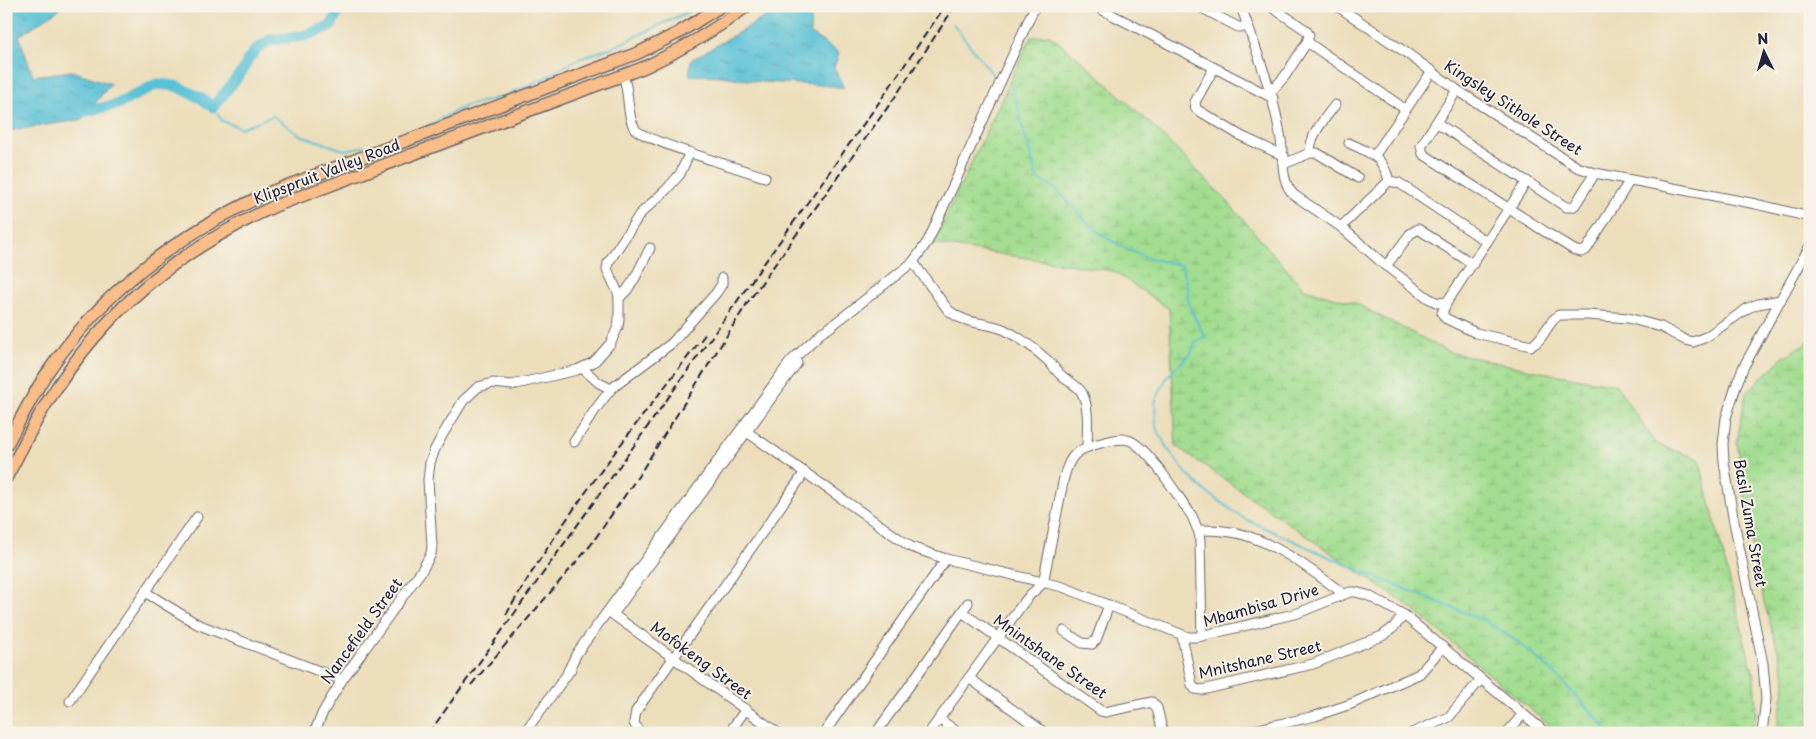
<svg xmlns="http://www.w3.org/2000/svg" width="1816" height="739" viewBox="0 0 1816 739" font-family="'Playpen Sans',sans-serif">
<style>
.wetland{fill:url(#wetland-marsh);stroke:#628066}
.water{fill:url(#water-ripples);stroke:#3e7288}
.lines{fill:none;stroke-linecap:round;stroke-linejoin:round}
.stream{stroke:#59c1d6;stroke-width:2}
.river{stroke:#59c1d6;stroke-width:11}
.minor-casing{stroke:#696468;stroke-width:11}
.major-casing{stroke:#696468;stroke-width:14}
.minor{stroke:#fff;stroke-width:9}
.major{stroke:#f8bd88;stroke-width:11}
.rail{stroke:#22223b;stroke-width:2;stroke-dasharray:8 4;stroke-linecap:butt}
.labels{text-anchor:middle;stroke-width:4;stroke-linejoin:round;paint-order:stroke}
.street-label{font-size:15px;fill:#22223b;stroke:#f7f3e8}
</style>
<defs>
<pattern id="wetland-marsh" width="20" height="14" patternUnits="userSpaceOnUse" patternTransform="scale(1.25)"><rect width="20" height="14" fill="#a2dd90"/><path d="M1 5h8M5 5V1M11 12h8M15 12V8" fill="none" stroke="#8bbd7d"/></pattern>
<pattern id="water-ripples" width="26" height="14" patternUnits="userSpaceOnUse" patternTransform="scale(1.25)"><rect width="26" height="14" fill="#59c1d6"/><path d="M2 4q2-2 4 0t4 0M15 11q2-2 4 0t4 0" fill="none" stroke="#499caf"/></pattern>
</defs>
<rect width="100%" height="100%" fill="#f7f3e8"/>
<filter id="ink" filterUnits="userSpaceOnUse"><feTurbulence type="fractalNoise" baseFrequency=".02" numOctaves="2"/><feDisplacementMap in="SourceGraphic" scale="10" xChannelSelector="R" yChannelSelector="G"/><feConvolveMatrix kernelMatrix="1 2 1 2 8 2 1 2 1" color-interpolation-filters="sRGB"/></filter>
<filter id="wash" filterUnits="userSpaceOnUse"><feTurbulence type="fractalNoise" baseFrequency=".0096" numOctaves="4" result="noise"/><feDisplacementMap in="SourceGraphic" scale="20" xChannelSelector="R" yChannelSelector="G"/><feGaussianBlur stdDeviation="1.12" result="paint"/><feColorMatrix in="noise" values="0 0 0 0 0 0 0 0 0 0 0 0 0 0 0 0 0 1.4 0 .05"/><feComposite in="paint" operator="in"/></filter>
<g filter="url(#wash)">
<rect width="100%" height="100%" fill="#ecdebb"/>
<!-- wetland -->
<g class="wetland">
<path d="M1050,35L1085,64L1150,123L1226,200L1304,289L1355,303L1449,352L1536,371L1616,385L1656,444L1699,459L1754,677L1756,714L1751,733H1558L1414,610L1176,446L1169,309L1113,271L933,244L1031,37Z"/>
<path d="M1810,341V733H1776L1786,679L1764,602L1751,538L1737,442L1746,393L1782,358Z"/>
</g>
<!-- water -->
<g class="water">
<path d="M6,6H61L57,11L19,36L33,76L72,71L111,84L81,120L6,131Z"/>
<path d="M784,6H812L810,33L839,53L834,67L844,88L823,85L761,82L722,76L689,75L691,60Z"/>
</g>
<g class="lines">
<!-- stream -->
<g class="stream">
<path d="M882,6L903,10L918,6"/>
<path d="M953,24L993,75"/>
<path d="M1012,87L1037,179C1043,182 1050,184 1054,188C1069,199 1078,216 1092,227C1117,248 1149,260 1181,265L1188,289L1187,296L1192,312L1205,337L1195,342L1191,353L1167,377L1155,402L1156,427L1167,448L1186,473L1206,492L1243,518L1356,569L1485,621L1518,642L1553,672L1611,733"/>
<path d="M213,107L222,121L241,128L273,116L300,135L344,150L385,143"/>
<path d="M422,129L463,107L508,95L546,77L576,60L618,45L700,6"/>
</g>
<!-- river -->
<path class="river" d="M74,114L118,104L157,84L176,86L201,98L213,107L244,69L248,59L257,49L270,40L304,36L331,26L341,6"/>
</g>
</g>
<g filter="url(#ink)">
<g class="lines">
<!-- minor casing -->
<g class="minor-casing">
<g id="minor">
<path d="M1095,6L1273,98"/>
<path d="M1198,6L1238,27H1248"/>
<path d="M1241,6C1256,51 1274,93 1281,140C1284,158 1280,182 1294,195L1341,227L1386,266L1428,298L1438,303L1447,302"/>
<path d="M1270,6L1306,30L1309,35L1307,42L1285,76L1271,92"/>
<path d="M1337,6L1408,54L1457,90L1577,167L1595,173L1756,204L1810,217"/>
<path d="M1307,42L1405,109"/>
<path d="M1214,68L1195,102L1196,109L1241,136L1284,156"/>
<path d="M623,76C630,92 626,115 635,129C641,139 746,171 765,177"/>
<path d="M1457,90L1421,146L1423,154L1574,250L1581,252L1586,250L1630,180"/>
<path d="M1437,123L1566,207H1572L1575,205L1595,173"/>
<path d="M1349,143C1370,153 1383,156 1389,181L1399,183L1487,242"/>
<path d="M1310,153C1310,134 1324,120 1335,105"/>
<path d="M1375,155L1432,71"/>
<path d="M1284,164L1310,153H1317L1358,178"/>
<path d="M1527,181L1447,302L1442,313L1445,318L1449,320L1476,333L1531,346C1544,340 1547,322 1559,315H1588L1628,318L1661,327L1685,340L1693,342L1706,337L1748,308L1758,304L1781,300"/>
<path d="M1341,227L1389,181"/>
<path d="M913,262L948,310C967,326 985,321 1005,330C1019,337 1035,349 1046,359C1052,364 1056,371 1062,376C1068,382 1078,385 1082,393C1090,409 1087,430 1087,447"/>
<path d="M1386,266L1410,234L1418,229L1473,264"/>
<path d="M619,298L627,290L635,278L650,248"/>
<path d="M582,368L599,383L611,389L672,343L716,293L722,284V278"/>
<path d="M747,432L911,547L946,559L1063,587L1188,637H1197L1298,613L1350,592H1355L1367,595L1404,615L1546,733"/>
<path d="M574,442L595,410L611,389"/>
<path d="M1198,530C1212,530 1227,530 1241,534C1280,545 1312,571 1344,594"/>
<path d="M1043,583L1064,477C1070,455 1076,450 1097,444C1107,442 1118,437 1128,440C1147,445 1179,498 1192,516L1199,533L1200,541L1202,636"/>
<path d="M145,592L197,624L342,680"/>
<path d="M608,611L778,733"/>
<path d="M962,612L1101,711L1105,712L1152,702L1157,708L1163,733"/>
<path d="M614,613L797,363"/>
<path d="M1064,631L1082,643L1092,644L1096,640L1109,605"/>
<path d="M1182,636L1192,685L1195,689L1202,690L1313,664L1382,636L1393,628L1404,615"/>
<path d="M568,671L577,653L791,361L822,332L829,328L913,262L928,241L1035,6"/>
<path d="M969,678L1045,733"/>
<path d="M70,701L197,517"/>
<path d="M939,719L959,733"/>
<path d="M314,733L323,712L342,680L422,570L431,554L432,546L428,480L430,463L435,449L443,434L463,401L478,387L493,383L512,385L577,370L594,362L610,344L618,327L619,319V295L607,269L608,263L640,214L667,189L680,174L690,152"/>
<path d="M524,733L571,669"/>
<path d="M640,733L634,723L636,711L805,472"/>
<path d="M729,733L746,709"/>
<path d="M824,733L946,559"/>
<path d="M876,733L968,603"/>
<path d="M929,733L1021,606L1030,595L1043,583"/>
<path d="M1241,733L1315,716L1351,704L1419,674L1443,647"/>
<path d="M1412,733L1449,717L1481,679"/>
<path d="M1507,733L1523,714"/>
<path d="M1762,733L1766,699L1763,664L1733,517L1724,462L1723,444L1726,418L1736,386L1743,368L1810,246"/>
</g>
</g>
<!-- major casing -->
<g class="major-casing">
<g id="major">
<path d="M6,446C19,422 31,398 45,376C104,289 174,237 268,193L638,53L678,33L721,6"/>
<path d="M6,478C20,453 32,426 48,401C106,308 176,252 275,206L645,67C681,50 715,30 747,6"/>
</g>
</g>
<!-- minor -->
<use href="#minor" class="minor"/>
<!-- major -->
<use href="#major" class="major"/>
<!-- rail -->
<g class="rail">
<path d="M506,615C564,514 637,423 707,332"/>
<path d="M471,685L590,546L639,475L748,302L895,97L955,6"/>
<path d="M429,733L880,101L945,6"/>
</g>
</g>
</g>
<g class="labels">
<!-- street labels -->
<g class="street-label">
<text transform="translate(1513 108) rotate(33)" y="5">Kingsley Sithole Street</text>
<text transform="translate(327 172) rotate(-21)" y="5">Klipspruit Valley Road</text>
<text transform="translate(1750 523) rotate(80)" y="5">Basil Zuma Street</text>
<text transform="translate(1261 606) rotate(-16)" y="5">Mbambisa Drive</text>
<text transform="translate(362 631) rotate(-54)" y="5">Nancefield Street</text>
<text transform="translate(1050 657) rotate(35)" y="5">Mnintshane Street</text>
<text transform="translate(1260 660) rotate(-13)" y="5">Mnitshane Street</text>
<text transform="translate(701 661) rotate(36)" y="5">Mofokeng Street</text>
</g>
</g>
<!-- margin -->
<rect width="1816" height="739" fill="none" stroke="#f7f3e8" stroke-width="25"/>
<!-- north arrow -->
<g transform="translate(1764 52) rotate(355)" stroke="#f7f3e8" stroke-width="4" paint-order="stroke">
<path d="M0-4L9 19L0 12L-9 19Z" fill="#22223b"/>
<text y="-8" font-size="14" font-weight="bold" text-anchor="middle" fill="#22223b">N</text>
</g>
</svg>
